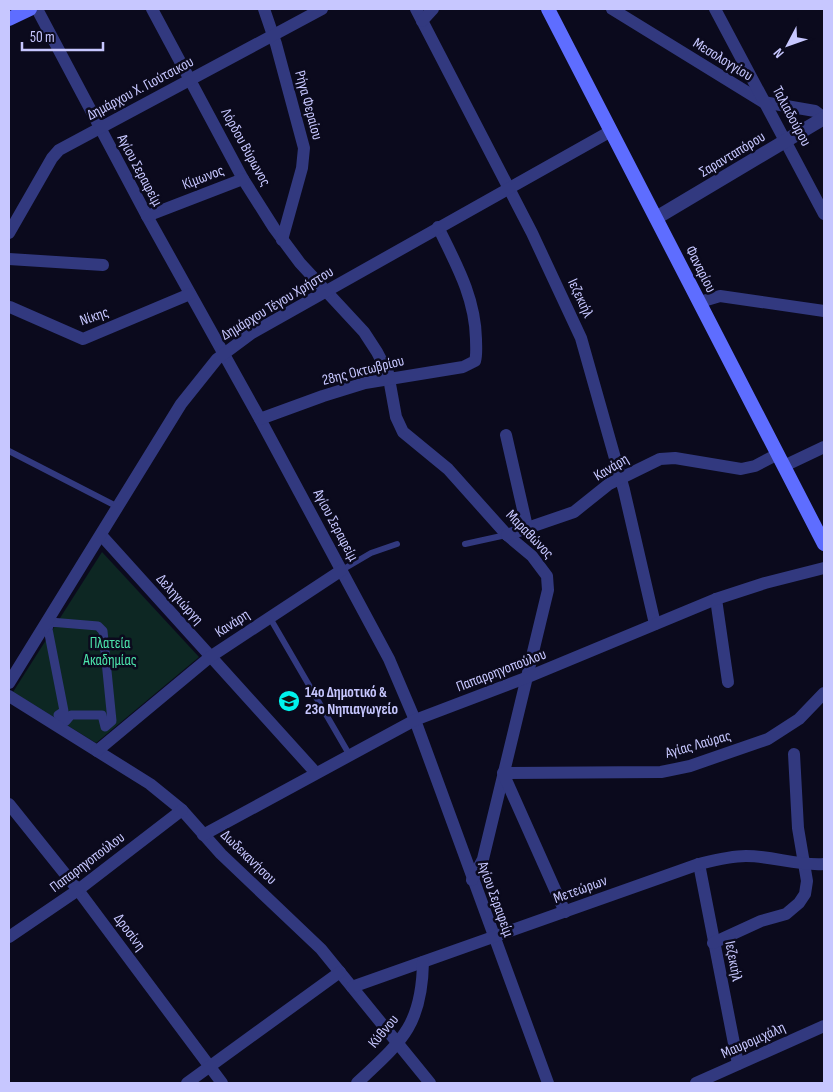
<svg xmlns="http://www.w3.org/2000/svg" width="833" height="1092" viewBox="0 0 833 1092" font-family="'Sofia Sans Condensed',sans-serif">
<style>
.green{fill:#0d2723}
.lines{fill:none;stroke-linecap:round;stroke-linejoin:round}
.service{stroke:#32397f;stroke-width:6}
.pedestrian{stroke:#32397f;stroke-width:9}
.minor{stroke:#32397f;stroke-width:12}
.tertiary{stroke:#32397f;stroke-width:14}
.secondary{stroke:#5e6dff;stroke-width:14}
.labels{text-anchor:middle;stroke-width:5;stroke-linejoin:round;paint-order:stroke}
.street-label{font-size:15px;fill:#c7c7ff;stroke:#0b0a1d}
.park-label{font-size:15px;fill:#4ce5ac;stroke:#0b0a1d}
.poi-label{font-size:15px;font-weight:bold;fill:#c7c7ff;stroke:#0b0a1d;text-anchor:start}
</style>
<rect width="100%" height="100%" fill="#0b0a1d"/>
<!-- green -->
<path class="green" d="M102,552L199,657L96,743L13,692Z"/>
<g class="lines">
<!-- service -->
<g class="service">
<path d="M9,451L118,507"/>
<path d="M465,544L506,535"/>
<path d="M342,570L371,553L397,544"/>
<path d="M270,618L349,754"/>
</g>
<!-- pedestrian -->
<path class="pedestrian" d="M50,622L98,626L103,631L112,721L105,727L102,715H71L66,721L58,715L64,711L48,629Z"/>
<!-- minor -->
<g class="minor">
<path d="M37,9L147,216L260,419L389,659L415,720L548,1083"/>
<path d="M152,9L243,179L274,228L300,263L364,332L377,352L388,373L396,417L403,432L448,469L507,535L532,556L547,576L548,590L483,859L472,880"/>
<path d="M264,9L276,44L304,148L302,168L282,240"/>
<path d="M416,9L532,233L581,338L624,490L655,624"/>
<path d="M612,9L763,102L815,111L824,118"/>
<path d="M715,9L824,214"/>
<path d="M422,21L433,9"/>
<path d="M147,216L243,179"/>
<path d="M9,233L52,158L59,150L322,9"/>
<path d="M9,259L103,265"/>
<path d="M700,302L720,296L824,311"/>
<path d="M10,307L83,339L190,294"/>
<path d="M260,419L323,396L365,383L463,367L475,361C477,355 476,346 476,339C475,297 456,264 438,227"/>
<path d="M506,435L527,527"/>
<path d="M784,466L824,447"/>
<path d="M101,535L316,773"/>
<path d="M507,535L574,512L609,484L660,459L675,458L741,469L755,466L778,454"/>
<path d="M716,599L728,682"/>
<path d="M9,683L181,404L217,359L252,333L611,131"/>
<path d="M9,696L150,784L182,810L221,854L321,949L430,1083"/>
<path d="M97,751L210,657L342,570"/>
<path d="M9,804L78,890L222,1083"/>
<path d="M203,835L415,720L528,677L716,599L765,583L824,568"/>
<path d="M699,864L738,1064"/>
<path d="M565,912L503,773L661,772L690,766L768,739L799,719L824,693"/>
<path d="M9,937L78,890L182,810"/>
<path d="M713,943L761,921L786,914L799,903L805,894L807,881L798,828L794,754"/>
<path d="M352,987L699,864C715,860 730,856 746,856C773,856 797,866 824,864"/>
<path d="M187,1083L340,972"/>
<path d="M357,1083C401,1042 422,1026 423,962"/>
<path d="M696,1083L824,1026"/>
</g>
<!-- tertiary -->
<path class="tertiary" d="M656,218L824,118"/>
<!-- secondary -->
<g class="secondary">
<path d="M548,9L824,544"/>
<path d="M9,19L30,9"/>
</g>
</g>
<!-- icons -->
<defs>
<g id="school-disc" transform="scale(1.125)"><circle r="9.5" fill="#00f2ec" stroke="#0b0a1d"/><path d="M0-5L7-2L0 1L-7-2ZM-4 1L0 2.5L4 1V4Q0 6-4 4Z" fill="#111"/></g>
</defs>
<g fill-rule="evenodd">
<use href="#school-disc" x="289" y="701"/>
</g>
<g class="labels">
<!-- street labels -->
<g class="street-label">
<text transform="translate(723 59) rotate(32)" y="5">Μεσολογγίου</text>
<text transform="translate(140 88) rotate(-28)" y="5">Δημάρχου Χ. Γιούτσικου</text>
<text transform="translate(309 105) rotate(75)" y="5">Ρήγα Φεραίου</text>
<text transform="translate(792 116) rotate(62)" y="5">Ταλιαδούρου</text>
<text transform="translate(246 147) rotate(61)" y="5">Λόρδου Βύρωνος</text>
<text transform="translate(732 154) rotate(-31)" y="5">Σαρανταπόρου</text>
<text transform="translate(140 170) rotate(62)" y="5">Αγίου Σεραφείμ</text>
<text transform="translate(203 177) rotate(-21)" y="5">Κίμωνος</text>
<text transform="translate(701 269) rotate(63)" y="5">Φαναρίου</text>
<text transform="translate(581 298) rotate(65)" y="5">Ιεζεκιήλ</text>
<text transform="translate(277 303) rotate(-31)" y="5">Δημάρχου Τέγου Χρήστου</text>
<text transform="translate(94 316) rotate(-19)" y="5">Νίκης</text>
<text transform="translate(363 370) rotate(-14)" y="5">28ης Οκτωβρίου</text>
<text transform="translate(611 467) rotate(-31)" y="5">Κανάρη</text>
<text transform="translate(336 525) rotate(62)" y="5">Αγίου Σεραφείμ</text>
<text transform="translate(530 534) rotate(46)" y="5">Μαραθώνος</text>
<text transform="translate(180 599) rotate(48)" y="5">Δεληγιώργη</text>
<text transform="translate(232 623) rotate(-33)" y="5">Κανάρη</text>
<text transform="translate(501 670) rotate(-21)" y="5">Παπαρρηγοπούλου</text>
<text transform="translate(698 744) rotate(-16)" y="5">Αγίας Λαύρας</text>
<text transform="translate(249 857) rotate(44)" y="5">Δωδεκανήσου</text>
<text transform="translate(87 862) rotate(-37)" y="5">Παπαρηγοπούλου</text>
<text transform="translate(580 889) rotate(-20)" y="5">Μετεώρων</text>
<text transform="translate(496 899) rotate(70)" y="5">Αγίου Σεραφείμ</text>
<text transform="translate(130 932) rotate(53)" y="5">Δροσίνη</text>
<text transform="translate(734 961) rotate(79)" y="5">Ιεζεκιήλ</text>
<text transform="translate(383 1031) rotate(-50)" y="5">Κύθνου</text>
<text transform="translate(753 1040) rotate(-24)" y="5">Μαυρομιχάλη</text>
</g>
<!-- park labels -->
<g class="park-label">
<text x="110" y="648">Πλατεία<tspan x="110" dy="17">Ακαδημίας</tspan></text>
</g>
<!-- poi labels -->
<g class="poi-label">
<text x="305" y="697">14ο Δημοτικό &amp;<tspan x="305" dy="17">23ο Νηπιαγωγείο</tspan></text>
</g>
</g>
<!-- border -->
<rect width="833" height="1092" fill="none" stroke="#c7c7ff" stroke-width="20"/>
<!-- north arrow -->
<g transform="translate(788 45) rotate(229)" stroke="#0b0a1d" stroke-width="4" paint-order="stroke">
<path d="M0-4L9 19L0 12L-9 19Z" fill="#c7c7ff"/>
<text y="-8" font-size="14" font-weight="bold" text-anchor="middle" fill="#c7c7ff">N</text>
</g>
<!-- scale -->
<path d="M22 42v8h81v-8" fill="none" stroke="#c7c7ff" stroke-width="2.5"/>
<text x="30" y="42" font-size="15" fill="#c7c7ff" stroke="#0b0a1d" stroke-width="4" paint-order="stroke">50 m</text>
</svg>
